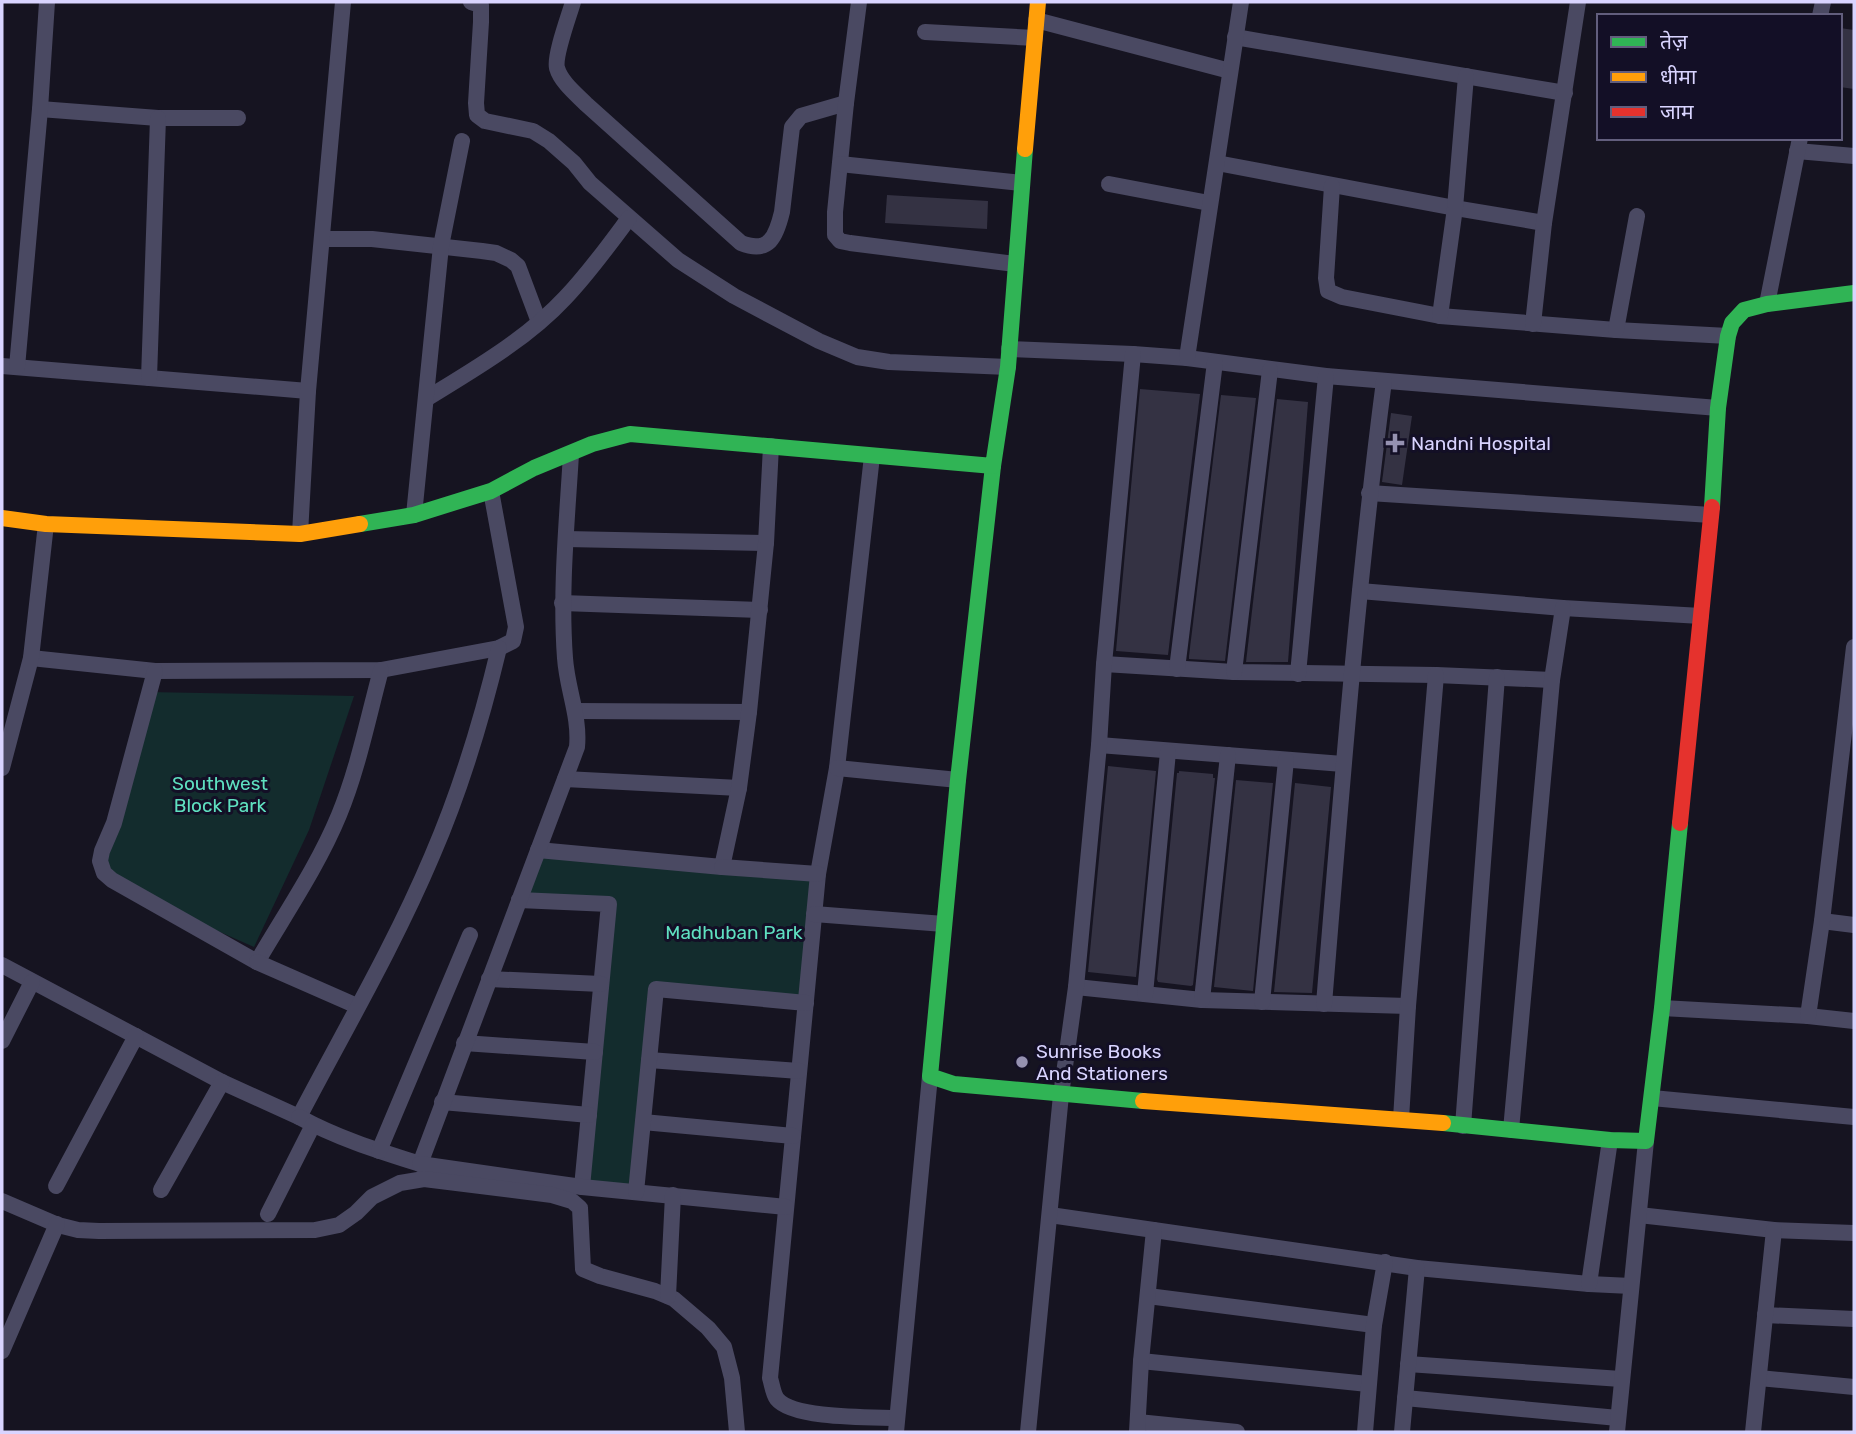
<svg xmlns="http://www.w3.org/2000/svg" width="1856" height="1434" viewBox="0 0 1856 1434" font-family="Rubik,'Noto Sans Devanagari',sans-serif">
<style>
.green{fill:#132c2d}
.building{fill:#343243}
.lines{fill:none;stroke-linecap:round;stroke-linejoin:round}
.street{stroke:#4a4962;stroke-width:16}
.fast{stroke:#30b455;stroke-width:16}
.slow{stroke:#ff9f0a;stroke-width:16}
.jam{stroke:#e5322d;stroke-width:16}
.poi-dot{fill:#9591b1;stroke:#130f26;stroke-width:2.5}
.labels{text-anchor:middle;stroke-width:6;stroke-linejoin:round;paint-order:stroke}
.poi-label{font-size:19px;fill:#d9d4ff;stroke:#130f26;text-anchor:start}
.park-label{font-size:19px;fill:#5fe0c0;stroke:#130f26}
</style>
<rect width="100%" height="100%" fill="#161421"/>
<!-- green -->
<g class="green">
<path d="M147,692L354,696L309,830L254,947L100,879Z"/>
<path d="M538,850L818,874L806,1003L656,989L636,1192L582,1187L609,904L519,900Z"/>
</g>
<!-- building -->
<g class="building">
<path d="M1840,28L1854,30V89L1840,87Z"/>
<path d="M887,195L988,201L987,229L885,223Z"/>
<path d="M1140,389L1200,394L1168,655L1116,651Z"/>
<path d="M1221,395L1256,398L1225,661L1189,659V656Z"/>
<path d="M1277,399L1308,402L1288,662H1246Z"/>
<path d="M1391,413L1412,416L1402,485L1382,482Z"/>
<path d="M1108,766L1156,771L1136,977L1088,972Z"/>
<path d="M1179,771L1213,774V778H1215L1193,985L1191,986L1158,982L1157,979L1177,773H1179Z"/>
<path d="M1236,780L1273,783L1253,991L1214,987Z"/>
<path d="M1295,783L1331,787L1312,993L1274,992Z"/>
</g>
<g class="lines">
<!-- street -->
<g class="street">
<path d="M471,2L481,5V22L476,103L477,115L485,121L533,131L549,141L574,163L590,183L678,260L734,296L819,341L857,357L889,362L1008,367"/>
<path d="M573,2C569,16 554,56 557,68C561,82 576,94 586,104L741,243C769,254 776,237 782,212L792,127L801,116L846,103"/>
<path d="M859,2L846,103L835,212V235L840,241L850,243L1015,264"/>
<path d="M1820,16L1823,2"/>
<path d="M1036,20L1230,71"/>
<path d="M925,32L1035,38"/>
<path d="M1235,37L1565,93"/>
<path d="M40,109L158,118H238"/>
<path d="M1797,151L1854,156"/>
<path d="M1217,163L1455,208L1544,223"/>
<path d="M840,164L1022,183"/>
<path d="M1109,184L1209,203"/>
<path d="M1332,186L1326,278L1328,291L1342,297L1440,316L1616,330L1728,336"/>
<path d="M323,239H372L482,251L496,253L511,260L518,266L539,322"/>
<path d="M1767,304L1800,138"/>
<path d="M1440,316L1455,208L1466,76"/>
<path d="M1533,324L1544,223L1578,2"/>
<path d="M1616,330L1637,216"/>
<path d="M1009,349L1133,354L1187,358L1326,376L1718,408"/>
<path d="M1187,358L1241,2"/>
<path d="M2,366L308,391"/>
<path d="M17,367L40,109L47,2"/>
<path d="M149,378L158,118"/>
<path d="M426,399C473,370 527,339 565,298C589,273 609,245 629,218"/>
<path d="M872,456L837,768L818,874L770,1378C772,1384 773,1394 777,1399C793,1419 870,1417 897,1418"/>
<path d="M1369,493L1711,515"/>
<path d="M414,515L441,246L462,141"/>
<path d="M300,534L308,391L343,2"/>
<path d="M566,539L766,543"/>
<path d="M1360,591L1563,608L1701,616"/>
<path d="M562,603L760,610"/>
<path d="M31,658L155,671L381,670L499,648L513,641L516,627L491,491"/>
<path d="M1104,664L1234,672L1436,675L1552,680"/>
<path d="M1177,669L1215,362"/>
<path d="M155,671L114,823L102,851L100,861L104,873L112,880L257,962C285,914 318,866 339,815C358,769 368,718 381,670"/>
<path d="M1234,672L1270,370"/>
<path d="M1298,674L1326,376"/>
<path d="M576,711L749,712"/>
<path d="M1099,745L1343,764"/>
<path d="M2,768L31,658L46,524"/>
<path d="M837,768L958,780"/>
<path d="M565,779L739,788"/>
<path d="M538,850L722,867L739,788L749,712L766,543L771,446"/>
<path d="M722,867L818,874"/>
<path d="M519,900L609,904L582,1187"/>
<path d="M814,914L944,924"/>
<path d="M1822,921L1854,925"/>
<path d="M257,962L357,1006"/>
<path d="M2,965L222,1082L299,1117C344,1031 394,946 432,856C461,789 482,719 499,648"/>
<path d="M489,979L601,984"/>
<path d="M1076,987L1202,1000L1408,1006"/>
<path d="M1145,994L1168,752"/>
<path d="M1202,1000L1228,755"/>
<path d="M1262,1002L1286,760"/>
<path d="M1324,1004C1341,796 1357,588 1384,381"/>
<path d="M1662,1008L1808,1016L1854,1021"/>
<path d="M1808,1016L1822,921L1854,647"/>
<path d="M2,1041L32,982"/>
<path d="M464,1043L595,1052"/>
<path d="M649,1060L799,1071"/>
<path d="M1652,1098L1854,1117"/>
<path d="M442,1102L589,1115"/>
<path d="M299,1117C337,1138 379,1151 420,1164L577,747C580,716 567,689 565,658C560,590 567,522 571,454"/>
<path d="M1401,1119L1408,1006L1436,675"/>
<path d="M643,1122L793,1136"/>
<path d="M1463,1126L1497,677"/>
<path d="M1511,1130L1552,680L1563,608"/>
<path d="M379,1151L470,935"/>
<path d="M420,1164L582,1187L786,1207"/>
<path d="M56,1186L136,1036"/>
<path d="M161,1190L222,1082"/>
<path d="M636,1192L656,989L806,1003"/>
<path d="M2,1201L58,1225L78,1230L99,1231L315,1230L339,1225L356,1213L372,1197L400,1183L424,1179L552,1195L572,1201L580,1208L583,1269L600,1276L655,1291L674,1299L708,1328L724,1347L732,1378L737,1432"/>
<path d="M268,1214L313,1125"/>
<path d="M1050,1215L1417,1268L1589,1284L1631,1286"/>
<path d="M1639,1215L1774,1230L1854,1233"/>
<path d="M1589,1284L1610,1140"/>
<path d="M668,1296L673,1195"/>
<path d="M1148,1296L1374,1325"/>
<path d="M1765,1315L1854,1319"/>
<path d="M2,1351L57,1224"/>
<path d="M1141,1361L1368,1384"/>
<path d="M1408,1364L1621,1379"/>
<path d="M1759,1378L1854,1387"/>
<path d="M1405,1398L1618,1418"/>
<path d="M1138,1422L1237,1432"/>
<path d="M896,1432L930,1076"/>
<path d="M1028,1432L1061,1095L1076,987L1099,745L1104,664L1133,354"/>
<path d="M1137,1432L1141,1361L1154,1230"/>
<path d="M1365,1432L1374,1325L1385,1262"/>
<path d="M1402,1432L1417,1268"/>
<path d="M1617,1432L1646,1141"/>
<path d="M1753,1432L1774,1230"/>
</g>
<!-- fast -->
<g class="fast">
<path d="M993,466L958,780L930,1076L954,1084L1143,1101"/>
<path d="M1712,507L1718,408L1728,336L1732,323L1744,310L1767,304L1854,293"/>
<path d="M360,524L414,515L491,491L534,468L592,444L630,434L993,466L1008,367L1025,149"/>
<path d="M1443,1123L1610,1140L1646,1141L1662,1008L1680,823"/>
</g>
<!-- slow -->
<g class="slow">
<path d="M1025,149L1038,2"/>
<path d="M2,518L46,524L300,534L360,524"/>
<path d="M1143,1101L1443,1123"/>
</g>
<!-- jam -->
<path class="jam" d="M1680,823L1712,507"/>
</g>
<!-- markers -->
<g class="poi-dot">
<path d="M1391.5 432.5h7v7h7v7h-7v7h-7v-7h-7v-7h7z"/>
<circle cx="1022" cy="1062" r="7"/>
</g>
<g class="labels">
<!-- poi labels -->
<g class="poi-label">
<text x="1411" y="450">Nandni Hospital</text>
<text x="1036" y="1058">Sunrise Books<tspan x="1036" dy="22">And Stationers</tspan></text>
</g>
<!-- park labels -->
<g class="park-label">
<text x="220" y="790">Southwest<tspan x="220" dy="22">Block Park</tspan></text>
<text x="734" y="939">Madhuban Park</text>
</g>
</g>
<!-- border -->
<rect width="1856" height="1434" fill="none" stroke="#d9d4ff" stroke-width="7"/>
<!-- legend -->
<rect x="1597" y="14" width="245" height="126" fill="#130f26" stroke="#625e7d" stroke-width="2"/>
<rect x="1611" y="37" width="35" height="10" fill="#30b455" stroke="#625e7d" stroke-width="2"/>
<text x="1660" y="49" font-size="21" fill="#d9d4ff">तेज़</text>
<rect x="1611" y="72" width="35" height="10" fill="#ff9f0a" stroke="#625e7d" stroke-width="2"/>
<text x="1660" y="84" font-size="21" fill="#d9d4ff">धीमा</text>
<rect x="1611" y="107" width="35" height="10" fill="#e5322d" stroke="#625e7d" stroke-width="2"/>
<text x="1660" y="119" font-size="21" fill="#d9d4ff">जाम</text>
</svg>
